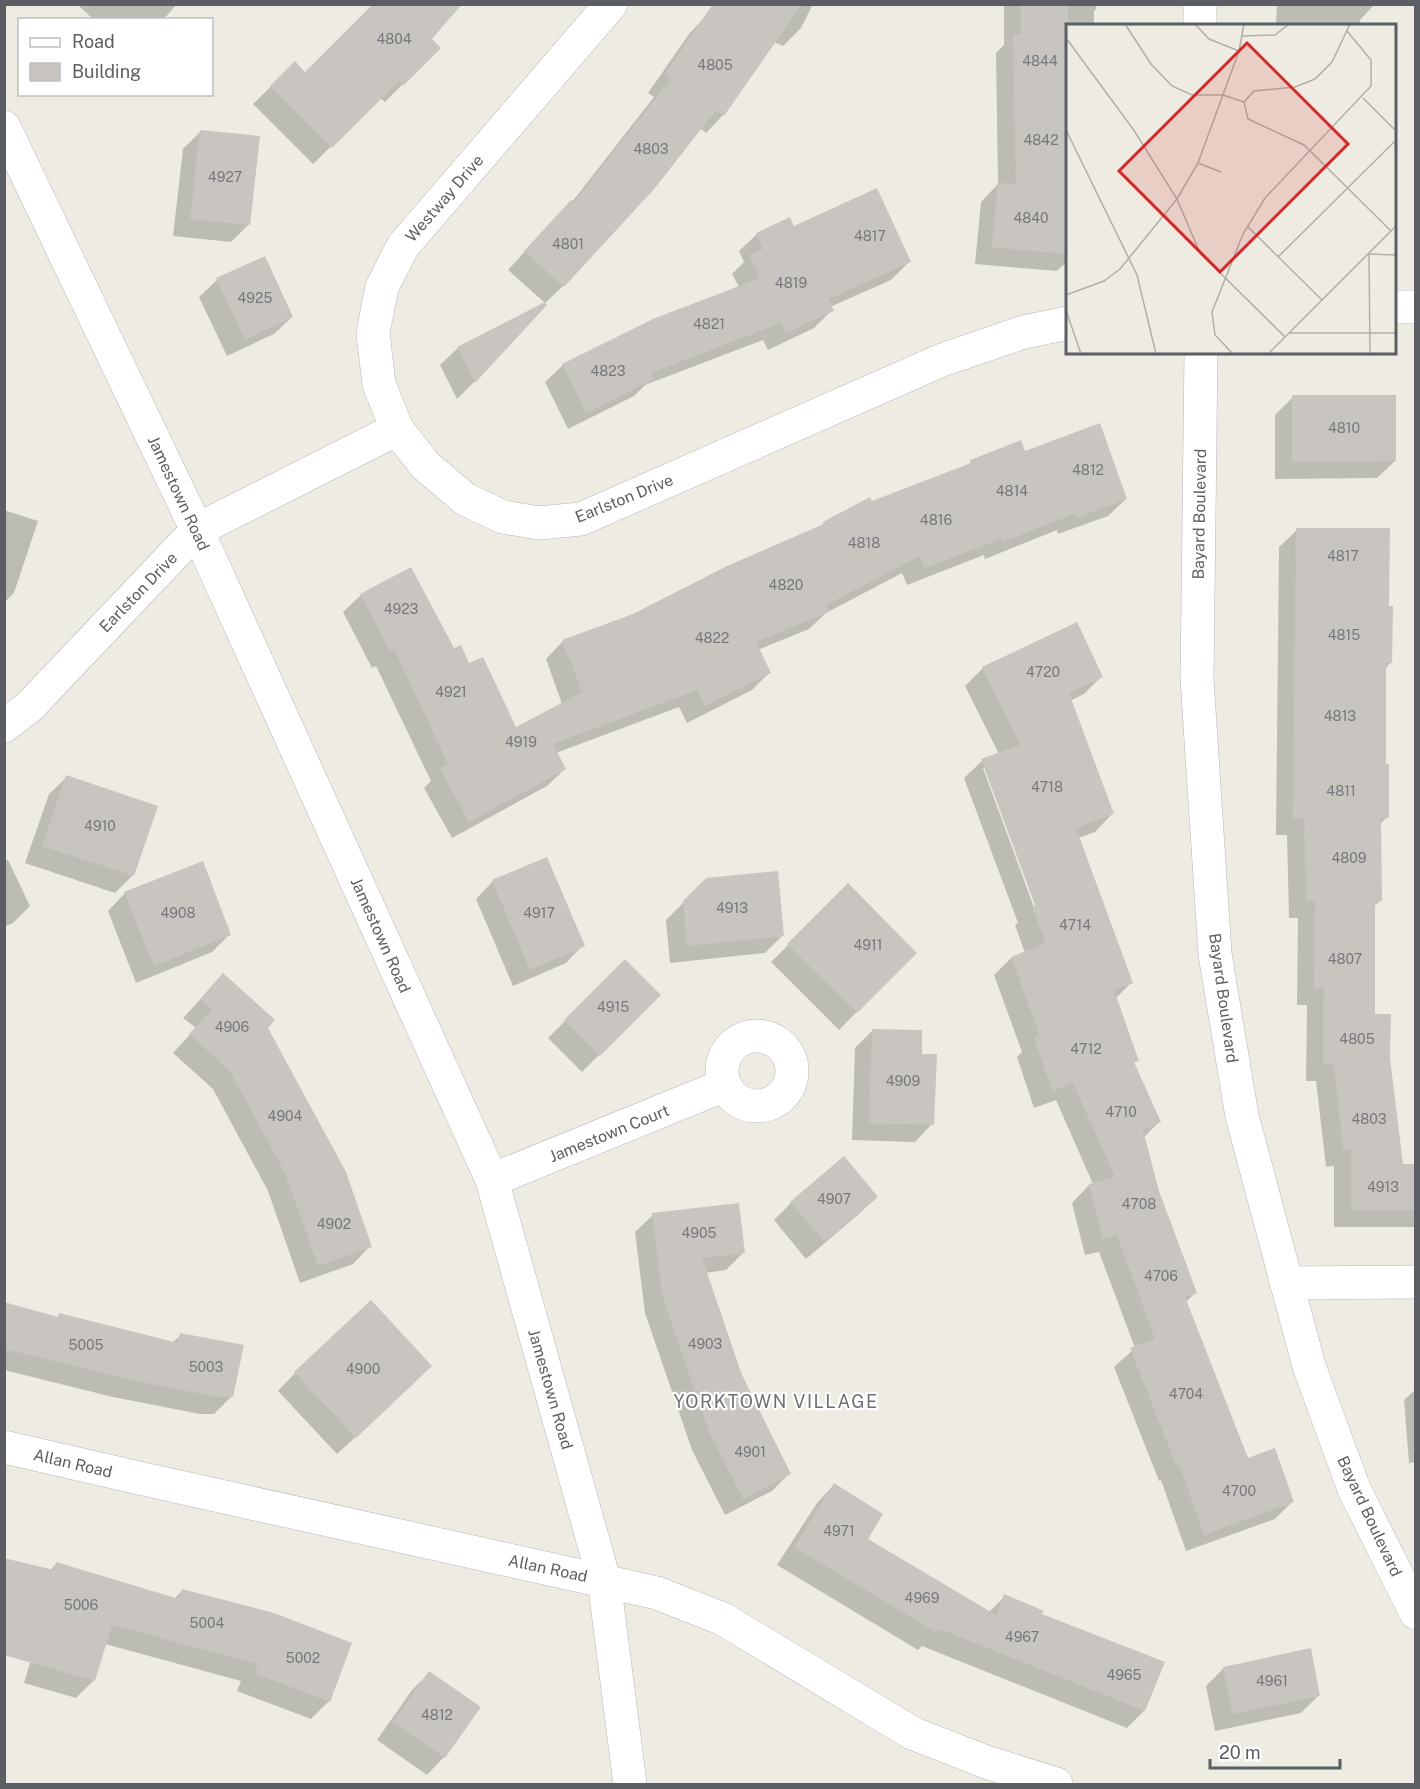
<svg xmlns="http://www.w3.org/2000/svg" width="1420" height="1789" viewBox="0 0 1420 1789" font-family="'Public Sans',sans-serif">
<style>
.shadow{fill:#0003;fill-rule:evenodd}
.building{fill:#c8c5c0}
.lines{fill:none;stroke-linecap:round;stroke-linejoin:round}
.minor-casing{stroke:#b5b8bc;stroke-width:34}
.minor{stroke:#fff;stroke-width:33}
.labels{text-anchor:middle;stroke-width:4.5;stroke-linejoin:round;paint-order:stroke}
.number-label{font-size:14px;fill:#76787a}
.street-label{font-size:16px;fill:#5b5e62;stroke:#fff}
.neighbourhood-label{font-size:18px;letter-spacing:1.5px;fill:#6c7074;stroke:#fff}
.inset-road{fill:none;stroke:#afafab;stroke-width:1.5}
.view{fill:#d62828;fill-opacity:0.15;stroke:#d62828;stroke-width:3}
.inset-edge{fill:none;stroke:#5b5e62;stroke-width:3}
</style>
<rect width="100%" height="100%" fill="#edebe2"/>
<!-- shadow -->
<g class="shadow">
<path d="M77,4H177L163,20H94Z"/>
<path d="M717,4H813L801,28L783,46L774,42L723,115L706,133L700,128L563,286L545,303L508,270L554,219L572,202L654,97L648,93L689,34Z"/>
<path d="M1004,4H1096V9L1094,11V26H1068V261L1057,271L975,264L981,202L998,184L996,53L1004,45Z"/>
<path d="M1277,4H1375L1360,20V26H1276Z"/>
<path d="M429,39L439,48L385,102L380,98L313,164L253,104L295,63L305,74Z"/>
<path d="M201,131L248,225L231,242L173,236L183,149Z"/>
<path d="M793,228L909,262L891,280L830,307L832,310L814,328L768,350L763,340L645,385L634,396L568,429L545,382L563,365L739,287L732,274L744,262L739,251L757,234Z"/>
<path d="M217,280L292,317L274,334L227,356L199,297Z"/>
<path d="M546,305L474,382L457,399L440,365L458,348Z"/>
<path d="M1293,397L1395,461L1377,478L1275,479V415Z"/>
<path d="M1024,452L1126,499L1108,516L1058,534L1057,530L985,559L984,555L907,585L902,573L826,613L809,629L758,650L769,673L752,690L687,723L679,707L556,753L565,769L547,786L452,838L424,788L431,781L376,666L372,668L343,612L361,595L454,650L468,665L516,729L562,704L546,659L563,641L634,615L819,528L824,523L871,502L966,466L971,462Z"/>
<path d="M4,510L38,521L14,593L4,603Z"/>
<path d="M1297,530L1388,608L1391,662L1385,669L1384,766L1387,817L1379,825L1381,900L1373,907V1016L1389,1058L1401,1165H1416V1227H1334V1166L1326,1167L1316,1081H1306L1307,1005H1297L1298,918H1289L1287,835H1276L1279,547Z"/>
<path d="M983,668L1101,677L1084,694L1070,701L1112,814L1095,832L1078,838L1131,983L1116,998L1137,1060L1133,1064L1159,1122L1144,1137L1157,1192L1195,1293L1186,1302L1248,1459L1293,1501L1275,1519L1186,1551L1161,1480L1159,1481L1114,1367L1135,1348L1099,1252L1085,1255L1072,1203L1089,1185L1093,1184L1056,1100L1034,1108L1017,1057L1022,1052L994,975L1011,958L1025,953L1015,925L1018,923L964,778L982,761L999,754L965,686ZM983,768H986L1039,912L1036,913Z"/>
<path d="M67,777L133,875L115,893L25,863L49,794Z"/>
<path d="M8,860L30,906L13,923L4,927V861Z"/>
<path d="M706,880L783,935L765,953L670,963L666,920Z"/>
<path d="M493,881L583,945L566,963L513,986L476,899Z"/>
<path d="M848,886L915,953L839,1030L771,962Z"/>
<path d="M125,893L229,935L212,952L136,983L108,911Z"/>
<path d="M625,961L659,995L582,1072L548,1038Z"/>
<path d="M223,975L266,1027L370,1246L353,1264L300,1283L268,1191L213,1089L173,1053L196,1028L183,1018Z"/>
<path d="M873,1030L920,1055L932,1124L915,1142L852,1140L855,1048Z"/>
<path d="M876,1197L859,1214L806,1259L774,1220L791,1203Z"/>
<path d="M653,1215L743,1253L726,1270L705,1273L740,1376L789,1474L772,1491L725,1515L692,1450L645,1313L635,1232Z"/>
<path d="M4,1303L56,1318L60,1315L172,1343L181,1335L232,1396L214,1414H200L113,1397L4,1370Z"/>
<path d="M295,1373L413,1384L337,1454L278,1391Z"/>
<path d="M1416,1389V1462L1409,1463L1404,1400Z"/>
<path d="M834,1485L866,1540L989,1612L1005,1596L1040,1615L1144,1711L1127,1728L922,1646L918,1650L777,1565L817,1503Z"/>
<path d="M56,1564L174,1599L182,1591L329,1701L311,1719L237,1691L241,1681L105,1644L94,1680L76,1698L24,1683L34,1650L49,1571Z"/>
<path d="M1224,1668L1319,1695L1301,1713L1215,1731L1206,1686Z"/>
<path d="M429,1673L444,1757L427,1775L377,1740L412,1690Z"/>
</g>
<!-- building -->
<g class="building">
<path d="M373,4H462L432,39L441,48L403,86L399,81L332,148L270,86L295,61L305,72Z"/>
<path d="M713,4H802L724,116L716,110L655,188L564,287L524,251L571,200L574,202L671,79L664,75Z"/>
<path d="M1021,4H1068V254L992,247L998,183L1016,184L1013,34H1021Z"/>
<path d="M200,130L260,136L250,225L190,219Z"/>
<path d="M877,188L911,262L829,299L834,311L786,333L781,323L651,373L654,379L586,413L562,364L653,319L760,278L749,255L763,249L756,233L790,217L794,226Z"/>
<path d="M265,256L293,317L245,340L216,278Z"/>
<path d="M545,302L547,305L475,383L457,347Z"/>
<path d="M1292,395H1396V461L1292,462Z"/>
<path d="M1100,423L1127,499L1076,518L1074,514L1003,542L1001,539L925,568L920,556L826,605L829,612L756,642L771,673L705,706L697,690L553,744L566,769L469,822L440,769L448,764L394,649L390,651L360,594L411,567L454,648L461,645L469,663L483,657L516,727L582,692L562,640L633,614L727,566L824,524L823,522L870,497L872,501L971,463L970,460L1021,440L1025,451Z"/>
<path d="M1296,528H1390L1389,606H1393L1392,663H1386V764H1389V818H1381L1382,901H1375V1014H1391L1390,1058L1403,1164H1416V1210H1351V1149L1343,1150L1334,1064H1323L1324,988H1314L1315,901H1306L1304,818H1293Z"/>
<path d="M1077,622L1103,677L1069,693L1114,814L1076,828L1133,983L1114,990L1139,1061L1134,1062L1161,1122L1143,1130L1159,1191L1197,1293L1185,1297L1248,1458L1275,1448L1294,1502L1204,1535L1179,1464L1176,1465L1130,1348L1155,1339L1117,1235L1103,1239L1089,1184L1115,1177L1073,1083L1052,1091L1034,1038L1040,1036L1011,957L1046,943L1032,907L1035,905L981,759L1020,745L982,667Z"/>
<path d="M66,775L158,806L134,876L42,846Z"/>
<path d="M547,857L585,946L530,970L492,880Z"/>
<path d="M203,861L231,935L154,966L124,892Z"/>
<path d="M778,871L784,936L687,946L683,901L706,878Z"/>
<path d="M848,883L917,953L857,1013L787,944Z"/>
<path d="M625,959L661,995L600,1056L564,1020Z"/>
<path d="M223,973L275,1020L268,1028L346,1172L372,1247L318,1266L285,1173L230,1071L189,1034L212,1010L200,999Z"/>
<path d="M872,1029L922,1030V1054H937L934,1125L869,1123Z"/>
<path d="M844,1156L878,1197L825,1242L790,1202Z"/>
<path d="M739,1203L745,1253L702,1258L742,1375L791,1474L743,1499L709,1432L662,1295L652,1213Z"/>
<path d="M371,1300L432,1366L356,1438L294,1372Z"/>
<path d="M4,1302L58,1317L59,1313L178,1343L180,1333L244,1345L233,1397H218L131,1380L4,1349Z"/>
<path d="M834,1483L883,1514L868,1539L996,1615L1004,1594L1044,1611L1042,1614L1165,1662L1145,1711L940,1629L937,1633L794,1547Z"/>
<path d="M4,1558L54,1570L56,1562L179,1599L182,1589L274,1613L352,1643L330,1702L254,1673L258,1664L112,1625L95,1681L4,1655Z"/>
<path d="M1311,1648L1320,1696L1232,1714L1223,1667Z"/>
<path d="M429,1671L481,1707L445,1758L393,1722Z"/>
</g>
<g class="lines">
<!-- minor casing -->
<g class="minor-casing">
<g id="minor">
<path d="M1200,4V26"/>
<path d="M4,127L197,530L492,1180L604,1580L630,1784"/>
<path d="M1394,307H1416"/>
<path d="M1201,352L1197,679L1215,954L1242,1116L1309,1366L1354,1489L1416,1613"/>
<path d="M397,429L379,384L373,333L382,287L403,246L611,4"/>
<path d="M4,726L30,706L197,530L397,429L425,465L465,499L503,517L539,523L581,519L942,360L1024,332L1068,323"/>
<circle cx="757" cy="1071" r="35"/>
<path d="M492,1180L725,1085"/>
<path d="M1286,1283L1416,1282"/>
<path d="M4,1447L139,1478L657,1593L723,1619L912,1733L986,1762L1056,1784"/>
</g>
</g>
<!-- minor -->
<use href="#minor" class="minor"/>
</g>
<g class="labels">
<!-- number labels -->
<g class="number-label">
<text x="394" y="44">4804</text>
<text x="1040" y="66">4844</text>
<text x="715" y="70">4805</text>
<text x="1041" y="145">4842</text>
<text x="651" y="154">4803</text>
<text x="225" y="182">4927</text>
<text x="1031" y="223">4840</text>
<text x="870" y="241">4817</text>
<text x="568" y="249">4801</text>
<text x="791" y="288">4819</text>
<text x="255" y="303">4925</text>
<text x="709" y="329">4821</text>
<text x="608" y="376">4823</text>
<text x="1344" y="433">4810</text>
<text x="1088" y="475">4812</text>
<text x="1012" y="496">4814</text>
<text x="936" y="525">4816</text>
<text x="864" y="548">4818</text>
<text x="1343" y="561">4817</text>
<text x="786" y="590">4820</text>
<text x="401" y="614">4923</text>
<text x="1344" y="640">4815</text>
<text x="712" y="643">4822</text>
<text x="1043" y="677">4720</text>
<text x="451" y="697">4921</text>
<text x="1340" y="721">4813</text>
<text x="521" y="747">4919</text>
<text x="1047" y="792">4718</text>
<text x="1341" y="796">4811</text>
<text x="100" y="831">4910</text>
<text x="1349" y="863">4809</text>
<text x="732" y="913">4913</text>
<text x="178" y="918">4908</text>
<text x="539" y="918">4917</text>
<text x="1075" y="930">4714</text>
<text x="868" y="950">4911</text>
<text x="1345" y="964">4807</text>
<text x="613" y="1012">4915</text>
<text x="232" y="1032">4906</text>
<text x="1357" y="1044">4805</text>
<text x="1086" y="1054">4712</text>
<text x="903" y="1086">4909</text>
<text x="1121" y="1117">4710</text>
<text x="285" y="1121">4904</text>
<text x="1369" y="1124">4803</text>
<text x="1383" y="1192">4913</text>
<text x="834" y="1204">4907</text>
<text x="1139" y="1209">4708</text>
<text x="334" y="1229">4902</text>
<text x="699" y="1238">4905</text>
<text x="1161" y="1281">4706</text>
<text x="705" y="1349">4903</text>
<text x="86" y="1350">5005</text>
<text x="206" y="1372">5003</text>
<text x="363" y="1374">4900</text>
<text x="1186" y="1399">4704</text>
<text x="750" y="1457">4901</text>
<text x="1239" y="1496">4700</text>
<text x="839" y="1536">4971</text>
<text x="922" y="1603">4969</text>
<text x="81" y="1610">5006</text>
<text x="207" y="1628">5004</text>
<text x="1022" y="1642">4967</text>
<text x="303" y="1663">5002</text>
<text x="1124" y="1680">4965</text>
<text x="1272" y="1686">4961</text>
<text x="437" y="1720">4812</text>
</g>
<!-- street labels -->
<g class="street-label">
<text transform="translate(444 198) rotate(-49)" y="6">Westway Drive</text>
<text transform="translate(179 493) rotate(65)" y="6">Jamestown Road</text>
<text transform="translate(624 498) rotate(-22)" y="6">Earlston Drive</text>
<text transform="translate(1199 514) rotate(-89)" y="6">Bayard Boulevard</text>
<text transform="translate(138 592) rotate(-46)" y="6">Earlston Drive</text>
<text transform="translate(381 935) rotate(66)" y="6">Jamestown Road</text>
<text transform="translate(1224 998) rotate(82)" y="6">Bayard Boulevard</text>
<text transform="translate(609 1133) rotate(-22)" y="6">Jamestown Court</text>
<text transform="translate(551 1389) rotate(74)" y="6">Jamestown Road</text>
<text transform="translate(73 1463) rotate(13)" y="6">Allan Road</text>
<text transform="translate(1370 1516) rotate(65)" y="6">Bayard Boulevard</text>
<text transform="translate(548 1568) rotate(12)" y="6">Allan Road</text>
</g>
<!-- neighbourhood labels -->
<g class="neighbourhood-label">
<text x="776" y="1408">YORKTOWN VILLAGE</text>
</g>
</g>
<!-- overview -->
<g transform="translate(1066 24)">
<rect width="330" height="330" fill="#edebe2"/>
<path class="inset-road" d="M59,0L85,40L106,62L126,71H157L178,78L182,95L238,121L325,207M129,0L143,15L173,27M175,12L209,11L223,0M0,14L67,105L111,175L134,229L219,313M297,74L330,107M178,78L188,67L229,63L249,55L266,38L284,0M0,106L71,251L90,330M132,139L155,148M181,202L256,276M212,233L330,116M0,271L38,257L54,245L111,175L132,139L173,27L178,0M0,286L15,330M223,309H330M167,330L149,311L146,288L177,210L199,174L305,62V36L281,7M202,330L330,202M304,330L303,230L330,231"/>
<path class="view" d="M181,19L282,120L154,248L53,147Z"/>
<rect width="330" height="330" class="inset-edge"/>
</g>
<!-- border -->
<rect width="1420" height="1789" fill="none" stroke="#5b5e62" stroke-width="12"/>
<!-- legend -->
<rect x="18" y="18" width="195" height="78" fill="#ffffff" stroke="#bdbfc0" stroke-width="1.5"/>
<rect x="30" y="38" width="30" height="9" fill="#ffffff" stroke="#bdbfc0" stroke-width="1.5"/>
<text x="72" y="48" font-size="18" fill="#5b5e62">Road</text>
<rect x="30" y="63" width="30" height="18" fill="#c8c5c0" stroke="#bdbfc0" stroke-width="1.5"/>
<text x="72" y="78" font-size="18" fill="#5b5e62">Building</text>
<!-- scale -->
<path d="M1210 1759v9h130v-9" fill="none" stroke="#5b5e62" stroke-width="3"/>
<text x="1219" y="1759" font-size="18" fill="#5b5e62" stroke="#ffffff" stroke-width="4.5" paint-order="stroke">20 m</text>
</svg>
